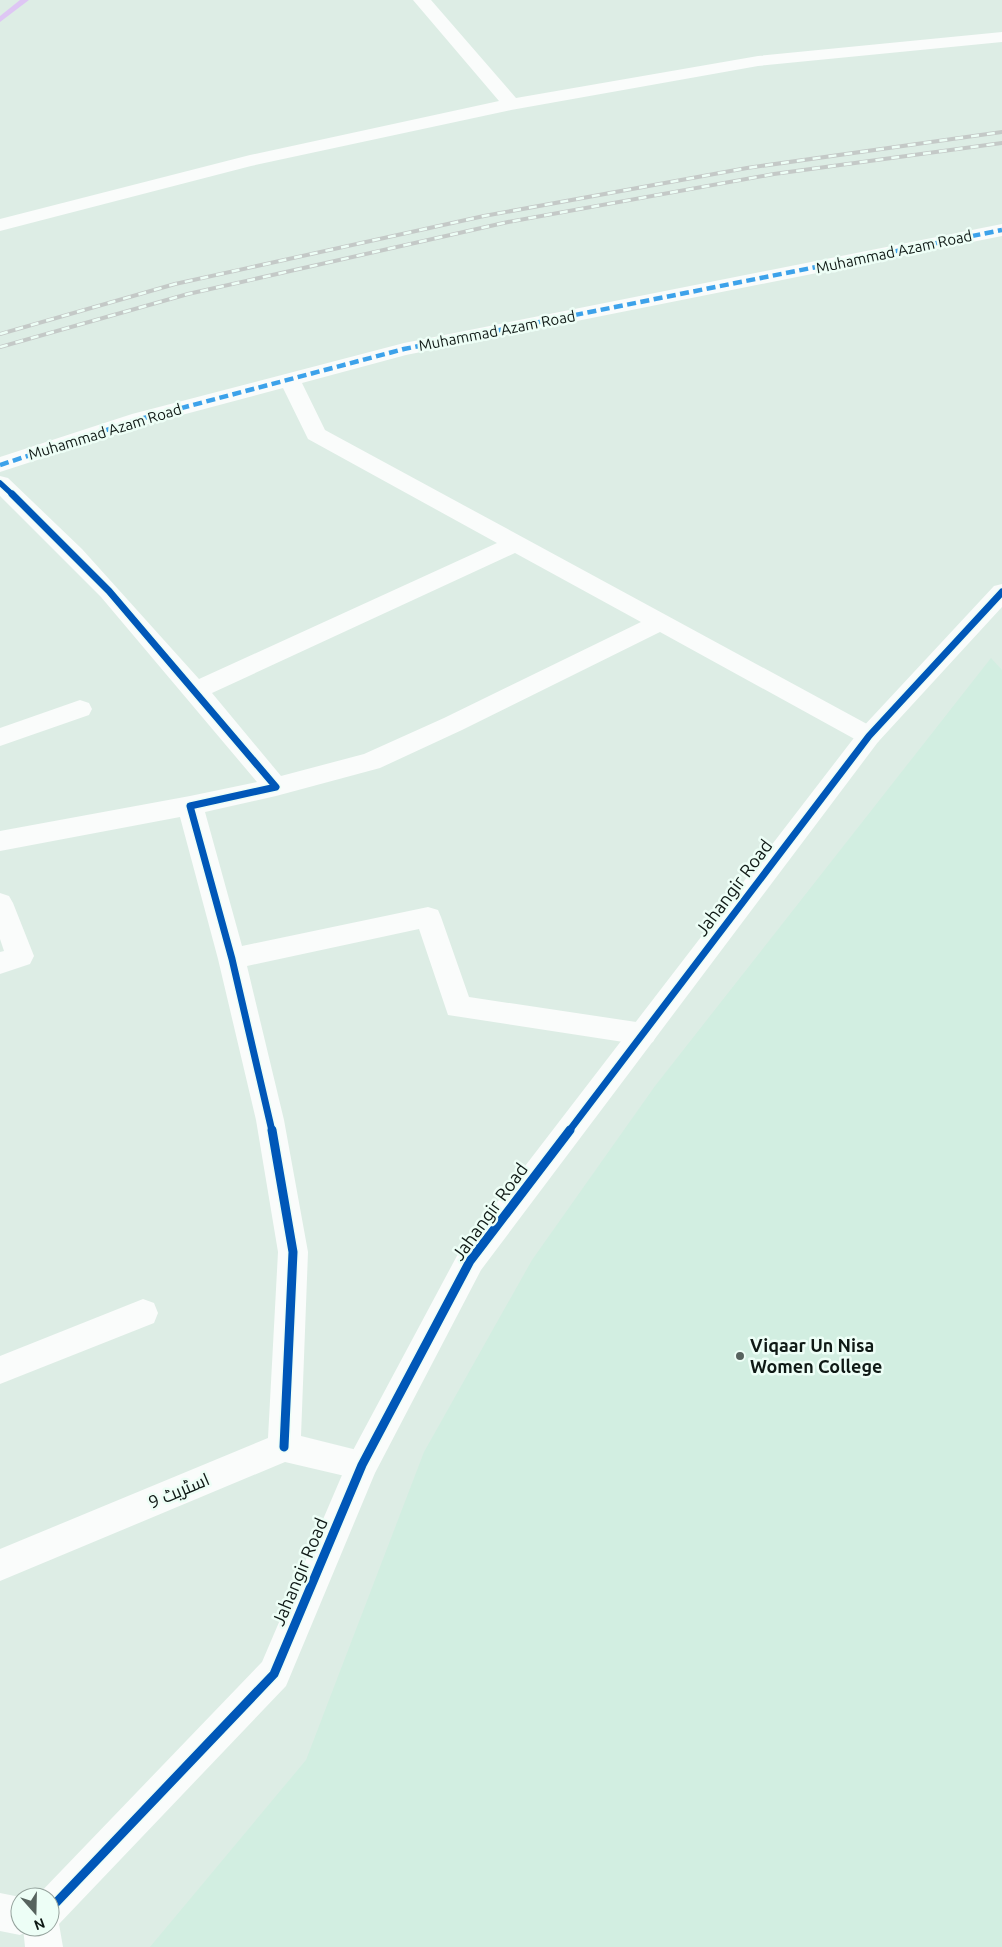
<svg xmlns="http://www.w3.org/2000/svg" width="1002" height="1947" viewBox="0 0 1002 1947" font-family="Ubuntu,Cairo,sans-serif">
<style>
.built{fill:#d2eee1}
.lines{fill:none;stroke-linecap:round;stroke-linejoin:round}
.stream{fill:#dec6f4;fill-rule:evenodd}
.minor{fill:#fafcfb;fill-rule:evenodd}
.tertiary{fill:#fafcfb;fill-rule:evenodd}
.rail-casing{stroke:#c4c9c7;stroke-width:4}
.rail{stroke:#edfef6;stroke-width:2.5;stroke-dasharray:8;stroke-linecap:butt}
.quiet{stroke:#3da2ea;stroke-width:4.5;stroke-dasharray:9 4.5;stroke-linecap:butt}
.cycleway-far2-casing{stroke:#edfef6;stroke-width:8}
.cycleway-far1-casing{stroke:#edfef6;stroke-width:10}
.cycleway-casing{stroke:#edfef6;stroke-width:12}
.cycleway-far2{stroke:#0057b8;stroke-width:5.5}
.cycleway-far1{stroke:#0057b8;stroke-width:7}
.cycleway{stroke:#0057b8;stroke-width:9}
.poi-dot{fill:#57635e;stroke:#edfef6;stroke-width:2}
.labels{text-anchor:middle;stroke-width:5;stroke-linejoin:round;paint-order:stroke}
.far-street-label{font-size:15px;fill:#0f1915;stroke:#edfef6}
.street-label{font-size:18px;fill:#0f1915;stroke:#edfef6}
.poi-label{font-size:18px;font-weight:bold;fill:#0f1915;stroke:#edfef6;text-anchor:start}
</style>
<rect width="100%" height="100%" fill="#ddede5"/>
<!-- built -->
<path class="built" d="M991,658L1002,670V1947H150L306,1760L424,1452L532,1260L655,1086Z"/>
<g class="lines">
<!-- stream -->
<path class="stream" d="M20,0H29L0,22V16Z"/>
<!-- minor -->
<g class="minor">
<path d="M413,0H431L516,98L758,56L1002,32V42L758,66L511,110L251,166L0,231V219L250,155L499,101Z"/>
<path d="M1002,224V236L406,355L302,383L325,430L878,730L882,736L878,742L869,745L860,742L660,632L462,730L380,768L276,796L205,812L242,946L428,907L438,910L441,917L469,997L643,1023L653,1026L657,1034L653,1042L643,1045L448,1015L419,929L247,966L284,1120L308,1252L301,1436L373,1454L378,1465L373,1476L362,1480L285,1462L0,1581V1549L268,1438L278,1252L256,1120L218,959L180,817L0,851V831L190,796L257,782L101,597L0,496V476L8,478L82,549L199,679L497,543L308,439L283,388L148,424L0,472V457L132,414L404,343ZM515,553L641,622L444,718L364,754L281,776L212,693Z"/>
<path d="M80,700L89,703L92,709L89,715L0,746V728Z"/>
<path d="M0,893L9,896L13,903L34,956L30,964L0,974V952L4,951L0,939Z"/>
<path d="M143,1299L154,1303L158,1313L154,1323L0,1384V1356Z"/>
<path d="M0,1893L20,1897V1927H34L33,1929L20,1935L0,1931Z"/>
</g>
<!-- tertiary -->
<path class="tertiary" d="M1002,584V607L878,742L481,1270L375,1473L286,1686L59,1924L63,1947H25L23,1927H50V1897L37,1896L262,1662L351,1454L459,1252L860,730L994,586Z"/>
<!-- rail casing -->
<g class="rail-casing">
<g id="rail">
<path d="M0,334L175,284L484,216L747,168L1002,132"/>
<path d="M0,347L188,294L508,222L774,174L1002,143"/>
</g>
</g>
<!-- rail -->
<use href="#rail" class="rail"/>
<!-- quiet -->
<path class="quiet" d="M0,465L140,419L404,349L1002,230"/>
<!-- cycleway-far2 casing -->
<g class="cycleway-far2-casing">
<path id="cycleway-far2" d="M0,483L13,495"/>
</g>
<!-- cycleway-far1 casing -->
<g class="cycleway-far1-casing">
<g id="cycleway-far1">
<path d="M12,494L109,591L276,787L190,806L232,959L272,1131"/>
<path d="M569,1131L869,736L1002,592"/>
</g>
</g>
<!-- cycleway casing -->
<g class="cycleway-casing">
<g id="cycleway">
<path d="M272,1130L293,1252L284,1447"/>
<path d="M50,1909L274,1674L362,1465L470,1261L570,1130"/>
</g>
</g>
<!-- cycleway-far2 -->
<use href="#cycleway-far2" class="cycleway-far2"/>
<!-- cycleway-far1 -->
<use href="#cycleway-far1" class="cycleway-far1"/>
<!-- cycleway -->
<use href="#cycleway" class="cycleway"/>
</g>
<!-- markers -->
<circle class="poi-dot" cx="740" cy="1356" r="5"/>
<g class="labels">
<!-- far-street labels -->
<g class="far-street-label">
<text transform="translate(894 252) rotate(-12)" y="5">Muhammad Azam Road</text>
<text transform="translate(497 331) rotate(-11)" y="5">Muhammad Azam Road</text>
<text transform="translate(105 432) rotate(-17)" y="5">Muhammad Azam Road</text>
</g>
<!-- street labels -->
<g class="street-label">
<text transform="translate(734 888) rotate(-53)" y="6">Jahangir Road</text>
<text transform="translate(490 1212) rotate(-54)" y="6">Jahangir Road</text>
<text transform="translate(179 1491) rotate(-23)" y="6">اسٹریٹ 9</text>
<text transform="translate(300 1572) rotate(-67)" y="6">Jahangir Road</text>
</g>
<!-- poi labels -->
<g class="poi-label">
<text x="750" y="1352">Viqaar Un Nisa<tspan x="750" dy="21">Women College</tspan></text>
</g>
</g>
<!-- north arrow -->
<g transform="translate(35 1912) rotate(160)"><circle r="24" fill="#edfef6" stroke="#94a29c"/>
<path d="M0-4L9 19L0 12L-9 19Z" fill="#57635e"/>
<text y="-8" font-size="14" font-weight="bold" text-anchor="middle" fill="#0f1915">N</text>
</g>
</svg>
